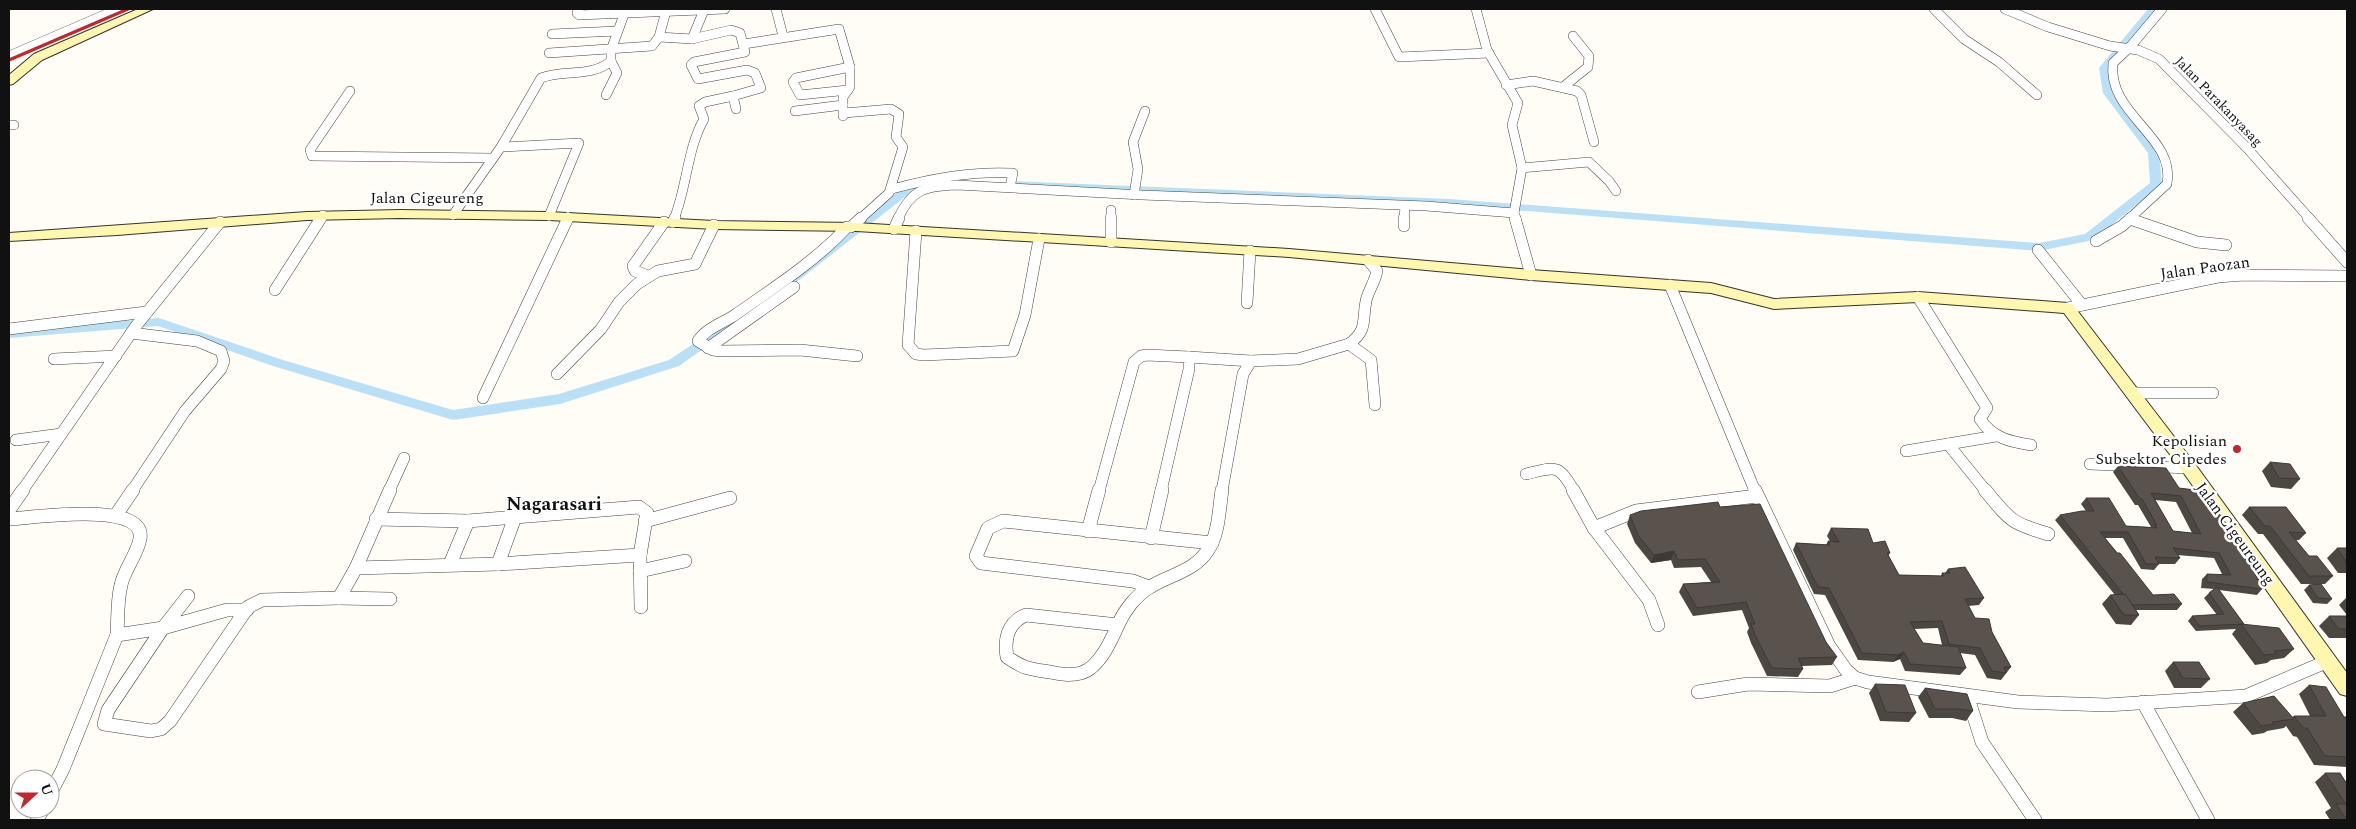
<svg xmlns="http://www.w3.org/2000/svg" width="2356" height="829" viewBox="0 0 2356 829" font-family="Spectral,serif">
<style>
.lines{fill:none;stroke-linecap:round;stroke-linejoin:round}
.canal{fill:#b9e0f7;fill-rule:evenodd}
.street-far2-casing{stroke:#444;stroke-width:10}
.street-far1-casing{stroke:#444;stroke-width:12}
.street-casing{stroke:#444;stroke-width:14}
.secondary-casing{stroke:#333;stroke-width:2}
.street-far2{stroke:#fff;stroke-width:9}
.street-far1{stroke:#fff;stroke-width:11}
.street{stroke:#fff;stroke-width:13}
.secondary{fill:#fff6b0;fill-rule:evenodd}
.rail{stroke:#c4262e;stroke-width:3}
.wall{fill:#4d4742;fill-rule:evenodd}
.shaded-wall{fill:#3f3936}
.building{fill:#5a524d;stroke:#3f3936;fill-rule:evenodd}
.poi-dot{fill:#c4262e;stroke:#fff;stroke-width:2}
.labels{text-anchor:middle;stroke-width:5;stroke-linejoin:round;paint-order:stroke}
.far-street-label{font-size:14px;fill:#111;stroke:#fff}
.street-label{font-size:16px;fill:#111;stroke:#fff}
.poi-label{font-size:16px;fill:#111;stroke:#fff;text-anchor:end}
.quarter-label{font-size:19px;font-weight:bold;fill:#111;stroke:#fff}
</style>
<rect width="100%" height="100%" fill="#fffdf5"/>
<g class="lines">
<!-- canal -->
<g class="canal">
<path d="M2148,9H2158L2109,68L2113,93L2159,153L2162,184L2093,240L2039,251L1449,205L1012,187L1006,184L1012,181L1449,199L2039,243L2085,234L2150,183L2148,153L2103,93L2099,68Z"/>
<path d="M925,182L931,185L929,187L915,189L780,295H772L770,292L772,289L908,184Z"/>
<path d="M744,310L750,314L748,317L679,366L560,404L453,420L273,366L158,326L9,338V330L159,318L283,360L453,410L559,394L669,360Z"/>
</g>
<!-- street-far2 casing -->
<g class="street-far2-casing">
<g id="street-far2">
<path d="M579,9L577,13L579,15L725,9"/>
<path d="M776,9L783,36"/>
<path d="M1375,9L1399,57L1489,53"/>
<path d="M1476,9L1487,50L1518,103L1512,125L1522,168L1514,213L1516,219"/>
<path d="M1934,9L1964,39L1999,62L2037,95"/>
<path d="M2005,9L2048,27L2110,46L2138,50L2159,59L2246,147L2310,219"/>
<path d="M552,34L617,31"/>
<path d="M659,37L692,39L704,10"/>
<path d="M692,39L731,30L740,33L745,52L694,62L691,65L698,79L747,70L755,73L761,88L733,96L736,109"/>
<path d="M744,44L839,29L850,67V87L843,97V116"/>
<path d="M549,53L652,46L659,37L666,11"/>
<path d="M9,56L118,9"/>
<path d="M1506,85L1533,81L1577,91L1581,95L1594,142"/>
<path d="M1563,87L1588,67L1589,56L1573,36"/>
<path d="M848,90L800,95L793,82L796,78L850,67"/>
<path d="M350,91L310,150L312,156L492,158"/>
<path d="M606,95L617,73L611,61"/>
<path d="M795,111L843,105"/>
<path d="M844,113L891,109L899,114L896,137L903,147L889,193L860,219"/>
<path d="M9,125H14"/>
<path d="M501,147L579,143L549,216"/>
<path d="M1522,168L1589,162L1609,181L1616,191"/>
<path d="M892,189C933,178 971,171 1013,173L1010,187"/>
<path d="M1134,195L1138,169L1133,142L1145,111"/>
<path d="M1111,210V219"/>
<path d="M453,215L501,147L541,78C564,69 591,78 611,61V50L626,9"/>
<path d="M320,219L323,215"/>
<path d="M567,219L568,217"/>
<path d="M674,219C687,187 687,149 704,119L699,106L705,102L733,96"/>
<path d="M898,219C911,189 926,186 957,185L1142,195L1426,206L1514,213"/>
<path d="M1404,219L1405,206"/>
<path d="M2129,219L2167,184C2176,136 2107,115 2113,63L2130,47L2162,9"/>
</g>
</g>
<!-- street-far1 casing -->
<g class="street-far1-casing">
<g id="street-far1">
<path d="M1111,218V242"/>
<path d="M1515,218L1531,275"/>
<path d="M2308,218L2347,262"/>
<path d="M2130,219L2197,242L2226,245"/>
<path d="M673,222L675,218"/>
<path d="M1404,226V218"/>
<path d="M847,227C817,260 772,289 735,315C723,323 706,328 698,341L713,350L720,351L800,350L857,356"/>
<path d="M851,227L861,218"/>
<path d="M894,229L899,218"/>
<path d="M916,231L908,345L916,354L924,355L1013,351L1025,315L1039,239"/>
<path d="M2096,241L2122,226L2131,218"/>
<path d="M2038,250L2082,305"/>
<path d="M1368,260L1377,271C1375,282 1368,291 1366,301C1362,321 1368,330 1349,344L1371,360L1375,405"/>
<path d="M648,276L635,271L633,266L664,222"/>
<path d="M1670,285L1755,491"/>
<path d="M275,290L321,218"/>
<path d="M1918,297L1987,408L1980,419C1992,438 2011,442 2031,445"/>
<path d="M1247,303L1250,251"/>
<path d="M2068,308L2218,277L2244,275L2347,276"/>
<path d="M9,329L146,312"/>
<path d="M131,333L197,341L221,351L224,361L221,369L185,411L132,491"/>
<path d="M708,348L794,287"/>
<path d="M1189,357L1251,361"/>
<path d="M54,359L116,356"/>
<path d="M557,374L601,329L619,302L637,284L658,271L695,264L714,225"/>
<path d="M2133,393H2213"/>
<path d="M483,398L568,218"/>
<path d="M16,440L61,434"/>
<path d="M1948,444L1986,491"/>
<path d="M1906,451L1996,436"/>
<path d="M2090,464L2189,468"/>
<path d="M1526,474C1556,467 1558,463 1574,491"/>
<path d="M22,491L136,326L220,222"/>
<path d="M389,491L404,458"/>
<path d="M1099,491L1134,362L1141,356L1147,355L1189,357V369L1161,491"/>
<path d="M1222,491L1243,374L1251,361L1298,359L1349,344"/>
</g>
</g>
<!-- street casing -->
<g class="street-casing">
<g id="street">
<path d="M1573,490L1594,528L1649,600L1658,625"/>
<path d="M1755,490L1829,646L1846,670L1855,678L1868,682L2018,702L2107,705L2246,696L2328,661"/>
<path d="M1985,490C2010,520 2010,523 2048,534"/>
<path d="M9,510L23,490"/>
<path d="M116,515L133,490"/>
<path d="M9,519C31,518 147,500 140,539C137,555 124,570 121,585C117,601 118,619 117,635L163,628L108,710L104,724L151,731L161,729L170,721L248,607L262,600L339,598L356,568L498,564L640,555"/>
<path d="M376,519L468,521L515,517"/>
<path d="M645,521L730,498"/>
<path d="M1594,528L1636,511L1757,496"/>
<path d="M1088,531L1099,490"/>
<path d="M1151,538L1162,490"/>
<path d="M450,564L468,521"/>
<path d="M498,564L515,517L639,507L647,513L640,555L641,607"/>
<path d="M356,568L390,490"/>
<path d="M640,571L685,561"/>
<path d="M1149,587L1133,581L981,563L976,556L988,528L1003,521L1212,543"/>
<path d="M188,596L163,628L227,610H247"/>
<path d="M339,598L390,599"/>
<path d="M1026,615L1118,625C1111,641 1099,668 1081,673C1070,676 1060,674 1050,672C1030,669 1024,669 1007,657C1004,639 1008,622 1026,615Z"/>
<path d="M1118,625C1124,611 1136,595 1150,587C1169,575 1195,571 1208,550C1219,534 1219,509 1222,490"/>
<path d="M1698,692L1748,684L1830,686L1855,678"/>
<path d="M1968,698L1982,742L2035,820"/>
<path d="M2143,702L2208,820"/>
<path d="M50,794L63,769L117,635"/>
<path d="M37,820L43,809"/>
</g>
</g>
<!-- secondary casing -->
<g class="secondary-casing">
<g id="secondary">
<path d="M138,9H153L42,60L13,84L9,85V75L34,54Z"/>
<path d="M400,210L549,212L714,221L856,223L1289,249L1531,270L1711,283L1774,299L1918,292L2068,303L2073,305L2195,464L2347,673V696L2340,694L2183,472L2064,313L1918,302L1774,309L1711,293L1531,280L1289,257L856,231L714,229L549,220L400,218L307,220L117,235L9,241V233L307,212Z"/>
</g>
</g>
<!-- street-far2 -->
<use href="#street-far2" class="street-far2"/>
<!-- street-far1 -->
<use href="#street-far1" class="street-far1"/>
<!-- street -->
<use href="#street" class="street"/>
<!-- secondary -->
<use href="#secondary" class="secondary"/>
<!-- rail -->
<path class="rail" d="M9,60L128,9"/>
</g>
<!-- wall -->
<g class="wall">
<path d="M2270,462L2300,479L2291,489L2271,487L2262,471Z"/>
<path d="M2118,466L2179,488L2262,589L2257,595L2219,590L2244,624L2294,649L2284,658L2271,660L2267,663L2255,665L2232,634L2236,629L2196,631L2188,621L2192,616L2217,615L2204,598L2209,593L2214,589L2201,588L2202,579L2207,574H2222L2214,558L2177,555L2180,558L2175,564H2159L2154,570L2141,569L2123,538H2105L2153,595L2182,604L2177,610H2136L2139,615L2131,625L2116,624L2102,604L2110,595H2115L2055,520L2060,515L2086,511L2081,504L2086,498L2126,526L2151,527L2138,505H2135L2113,472ZM2155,500L2176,502L2192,533L2173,531Z"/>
<path d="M1720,507L1826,642L1837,657L1832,665L1802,666L1803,669L1798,677L1767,676L1751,643L1747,632L1749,628L1742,610L1693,616L1679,592L1683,584L1711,582L1701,567L1674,568L1671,560L1651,563L1635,543L1627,524L1630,515Z"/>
<path d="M2249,507L2306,533L2299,540H2296L2309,556L2333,576L2325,584H2321L2332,599L2327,604L2313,603L2304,590L2309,585L2320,584H2301L2263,534H2258L2242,515Z"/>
<path d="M1831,528L1873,543L1890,553L1888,556L1899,575L1941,576L1942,573H1945L1948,569L1984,598L1979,605L1968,606L1975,618L1992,632L2011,667L2001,680L1987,678L1975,655L1960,653L1966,668L1960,675L1905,671L1900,659L1893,662L1858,660L1825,595L1814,594L1793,550L1796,543L1826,545L1828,541H1830L1827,536ZM1938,628L1942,645L1923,643L1914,629Z"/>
<path d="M2337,548H2347V573H2338L2327,558Z"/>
<path d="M2347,597V615L2339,605Z"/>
<path d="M2329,616H2347V638H2329L2319,626Z"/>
<path d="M2173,662L2210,679L2201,688H2174L2165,671Z"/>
<path d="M1875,684L1916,713L1909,722L1880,721L1869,693Z"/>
<path d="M2309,685L2344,717H2347V767L2314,765L2297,737L2293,736L2286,726L2284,728L2267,731L2264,733L2252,735L2233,712L2243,703L2292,717L2294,716H2310L2299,694Z"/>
<path d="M1925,688L1973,711L1966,721L1952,718H1929L1918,697Z"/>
<path d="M2325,773L2347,784V820H2330L2325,812L2331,808L2315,782Z"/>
</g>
<!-- shaded-wall -->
<g class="shaded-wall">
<path d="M1674,551L1671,560L1651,563L1654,555Z"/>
<path d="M1904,652L1900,659L1893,662L1898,655Z"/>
</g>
<!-- building -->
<g class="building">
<path d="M2270,462L2290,464L2300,479L2279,478Z"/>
<path d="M2118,466L2166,468L2179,488L2203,491L2240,543L2262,589L2207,582V574L2231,575L2219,553L2173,548L2180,558L2155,557L2159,564H2146L2128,532H2100L2117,553H2120L2153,595L2174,594L2182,604L2132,605L2125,594L2124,595L2060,515L2082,511H2094L2086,498H2109L2126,526L2157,528L2155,524L2157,525L2142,499H2140ZM2151,493L2181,496L2201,534L2173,531Z"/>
<path d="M1718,502L1720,507L1760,504L1826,642L1837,657L1798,658L1803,669L1772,668L1755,635L1751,624H1755L1746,602L1697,608L1683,584L1720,582L1705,559L1678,560L1674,551L1654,555L1638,535L1630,515L1641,511Z"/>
<path d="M2249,507H2286L2306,533L2289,532L2309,556H2317L2333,576H2309L2270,526H2265Z"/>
<path d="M1831,528L1868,529L1873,543L1885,541L1890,553H1887L1899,575L1944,576L1942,573H1950L1948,569L1965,567L1984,598L1965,599L1975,618L1989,619L1992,632L2011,667H2004L2006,673L1992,671L1980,648L1949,644L1942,621L1910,622L1923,643L1958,647L1966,668L1910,664L1904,652L1898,655L1862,653L1829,588L1818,587L1796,543L1830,545L1828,541L1839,542Z"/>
<path d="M2337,548H2347V563Z"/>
<path d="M2321,584L2332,599L2318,598L2309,585Z"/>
<path d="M2217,587L2244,624L2200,626L2192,616L2224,614L2209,593Z"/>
<path d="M2125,594L2139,615H2124L2110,595Z"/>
<path d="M2329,616H2347V629H2339Z"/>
<path d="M2241,624L2279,628L2294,649L2274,651L2276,654L2264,655Z"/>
<path d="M2173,662H2199L2210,679L2183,678Z"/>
<path d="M1875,684L1905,685L1916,713L1886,712Z"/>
<path d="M2309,685L2326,687L2344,717H2347V757L2325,756L2307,728H2303L2294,716H2326Z"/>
<path d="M1925,688L1967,694L1973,711L1959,709H1935Z"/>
<path d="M2274,696L2294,719L2272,722L2274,724L2261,726L2243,703Z"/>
<path d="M2325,773H2340L2347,784V817H2345L2336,804H2346Z"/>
</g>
<!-- markers -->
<circle class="poi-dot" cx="2237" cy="449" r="5"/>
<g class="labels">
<!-- far-street labels -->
<g class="far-street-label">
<text transform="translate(2219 101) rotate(46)" y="5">Jalan Parakanyasag</text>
</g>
<!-- street labels -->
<g class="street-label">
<text x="427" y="203">Jalan Cigeureng</text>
<text transform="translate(2205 267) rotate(-8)" y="6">Jalan Paozan</text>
<text transform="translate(2236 533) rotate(54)" y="6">Jalan Cigeureung</text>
</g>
<!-- poi labels -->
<g class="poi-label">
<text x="2227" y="446">Kepolisian<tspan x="2227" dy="18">Subsektor Cipedes</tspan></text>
</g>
<!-- quarter labels -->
<g class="quarter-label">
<text x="554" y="510">Nagarasari</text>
</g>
</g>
<!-- border -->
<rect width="2356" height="829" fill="none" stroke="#111111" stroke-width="20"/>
<!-- north arrow -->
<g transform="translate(35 794) rotate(69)"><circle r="24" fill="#ffffff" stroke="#a0a0a0"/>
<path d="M0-4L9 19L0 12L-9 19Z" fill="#c4262e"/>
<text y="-8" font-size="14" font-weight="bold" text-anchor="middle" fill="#111111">U</text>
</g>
</svg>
